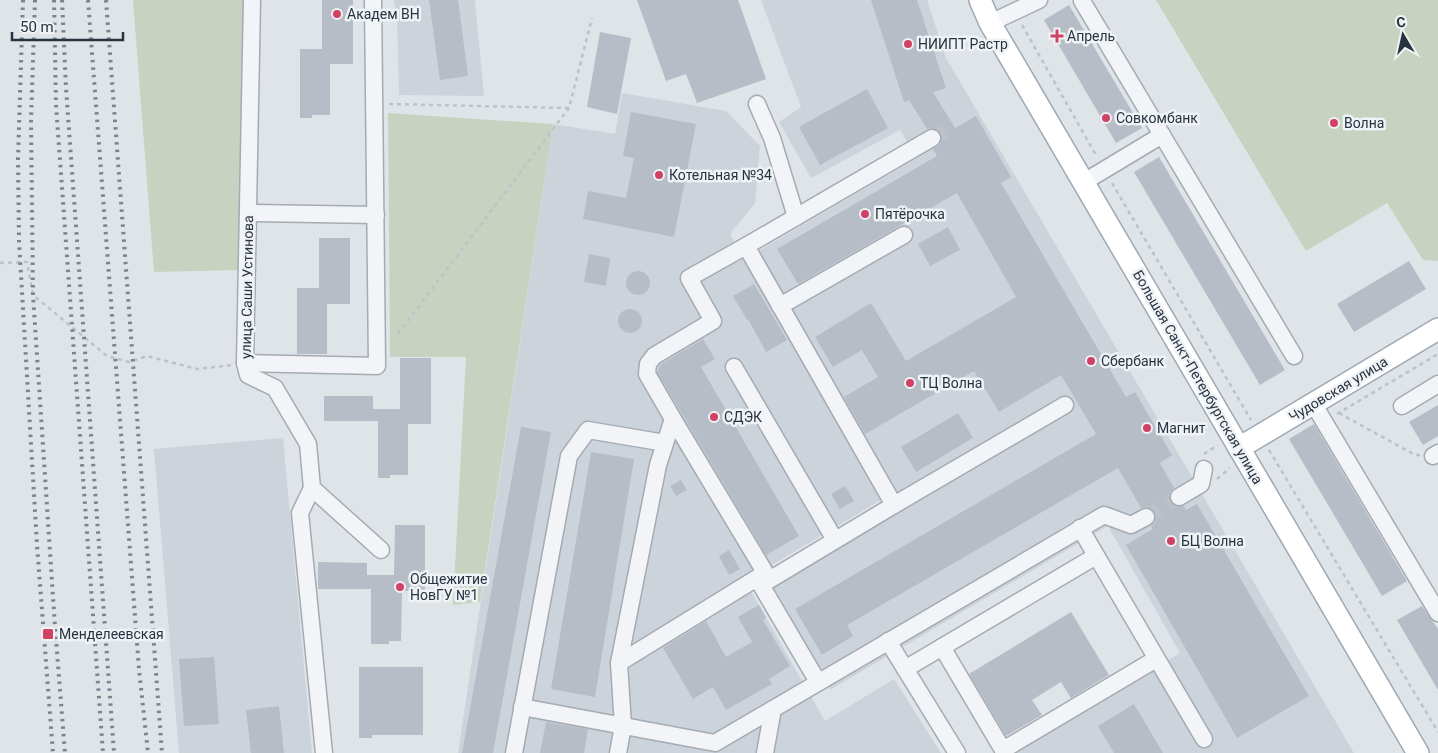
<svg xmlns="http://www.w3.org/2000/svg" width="1438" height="753" viewBox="0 0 1438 753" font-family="Roboto,sans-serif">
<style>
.built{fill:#cdd3db}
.green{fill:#c7d3c0}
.building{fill:#b6bdc6}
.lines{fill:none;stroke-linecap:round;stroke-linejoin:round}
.minor-tunnel{stroke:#bac1c7;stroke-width:16;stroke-dasharray:16 8;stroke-linecap:butt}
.minor-casing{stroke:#a4abb3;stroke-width:19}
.major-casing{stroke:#9ea9b5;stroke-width:24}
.path{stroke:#bdc2c7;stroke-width:2.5;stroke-dasharray:4 4;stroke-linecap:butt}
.minor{stroke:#f2f4f7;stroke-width:16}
.major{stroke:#fff;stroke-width:21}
.rail{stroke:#788593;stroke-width:4;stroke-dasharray:2.5 5;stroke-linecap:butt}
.poi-dot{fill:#d04264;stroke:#eff3f6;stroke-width:2}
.labels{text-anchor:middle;stroke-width:5;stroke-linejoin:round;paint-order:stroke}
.poi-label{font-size:14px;fill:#283340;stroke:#eff3f6;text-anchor:start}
.street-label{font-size:14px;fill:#283340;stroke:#eff3f6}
</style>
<rect width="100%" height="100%" fill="#dfe4e9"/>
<!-- built -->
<g class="built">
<path d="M394,0H475L484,96L399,95L397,14Z"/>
<path d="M761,0H927L946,58L1354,753H1014L1180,653L1108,526L830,690L771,587L906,507L758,251L917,158L900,130L811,178L779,122L801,107Z"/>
<path d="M622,93L726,111L760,146L755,203L730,234L881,500L745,581L825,721L894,679L941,753H458L553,124L615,134Z"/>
<path d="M283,438L312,753H179L154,449Z"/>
</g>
<!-- green -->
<g class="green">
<path d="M133,0H245L239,270L154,272Z"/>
<path d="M1156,0H1438V261L1423,260L1387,203L1306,251Z"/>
<path d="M388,113L553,124L480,602L453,605L466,357H390Z"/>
</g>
<!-- building -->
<g class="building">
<path d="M322,0H353V64H330V115H312V118H300V49H322Z"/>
<path d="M429,0H458L468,76L440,80Z"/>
<path d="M637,0H738L766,79L697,103L686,74L666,81Z"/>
<path d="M871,0H917L946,88L933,92L955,128L976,116L1011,177L1001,183L1126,397L1135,392L1172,455L1160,463L1174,488L1170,493V502L1175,506H1184L1186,510L1197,504L1309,696L1237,738L1126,545L1153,529L1151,526L1155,522L1156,517L1155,512L1151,508L1146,507L1141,508L1118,468L847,625L853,636L822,655L795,609L1096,434L1061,375L999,412L974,371L865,434L844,397L878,377L862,350L833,367L815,337L871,303L906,361L1016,297L957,193L798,284L777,249L937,156L933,149L941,143V133L937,129L931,128L927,129L909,100L904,102Z"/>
<path d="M1069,5L1142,128L1116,143L1044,20Z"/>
<path d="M600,32L631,38L617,114L587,107Z"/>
<path d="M867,89L888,128L820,165L799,127Z"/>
<path d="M631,112L696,124L674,237L583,219L588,191L626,198L634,158L623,156Z"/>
<path d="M1159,157L1285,370L1260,385L1134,172Z"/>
<path d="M948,227L960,250L930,266L918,244Z"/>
<path d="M319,238H350V304H327V354H297V288H319Z"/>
<path d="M589,254L610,258L606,286L584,282Z"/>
<path d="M1409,261L1426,289L1354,332L1337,304Z"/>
<circle cx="638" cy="283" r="12"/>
<path d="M754,284L787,340L766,352L748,319L747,320L733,296Z"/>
<circle cx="630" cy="321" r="12"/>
<path d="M703,339L715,359L701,367L799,536L766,555L657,372L661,364Z"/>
<path d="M400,358H431V424H408V475H390V478H378V421H324V396H373V409H400Z"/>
<path d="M1438,405V436L1423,445L1409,422Z"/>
<path d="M958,413L973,438L916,472L901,447Z"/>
<path d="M1314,424L1407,581L1382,596L1289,439Z"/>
<path d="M521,427L551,432L493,753H462Z"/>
<path d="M591,452L634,459L595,697L551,689Z"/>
<path d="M681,480L687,490L676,496L670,486Z"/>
<path d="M845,486L854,501L840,509L831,494Z"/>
<path d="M395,525H425V591H402L401,641H389V644H371V589H318V562L367,563V575H394Z"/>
<path d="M729,550L740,569L729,575L719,556Z"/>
<path d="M759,605L766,618L763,620L790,666L769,679L772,684L726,710L713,687L693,699L663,648L706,621L726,657L752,642L738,617Z"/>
<path d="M1422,606L1438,629V690L1397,620Z"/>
<path d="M1071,612L1109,675L1071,698L1061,682L1032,700L1042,715L1006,736L969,674Z"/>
<path d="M214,657L219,724L184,726L179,659Z"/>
<path d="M359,667H423V735H372V738H359Z"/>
<path d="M1134,704L1163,753H1114L1098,726Z"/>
<path d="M279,706L284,753H251L246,710Z"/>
<path d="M546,722L588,729L584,753H540Z"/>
</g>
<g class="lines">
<!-- minor-tunnel -->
<g class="minor-tunnel">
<path d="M932,138L953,126"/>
<path d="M1146,517L1179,497"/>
</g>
<!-- minor casing -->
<g class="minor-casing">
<g id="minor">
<path d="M252,0L245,363L248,375L275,388L308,444L312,488L300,513L324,753"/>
<path d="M1082,1L1162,135"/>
<path d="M990,23L1039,0"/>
<path d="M757,104L772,138L796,217"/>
<path d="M1084,182L1162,135L1294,356"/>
<path d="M248,213L376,215"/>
<path d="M780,306L904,235"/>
<path d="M245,363L377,366L373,0"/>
<path d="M734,367L835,540"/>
<path d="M1313,403L1438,613"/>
<path d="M1402,406L1438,384"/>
<path d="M673,419L769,579"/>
<path d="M1433,456L1438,453"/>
<path d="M312,488L381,550"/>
<path d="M1179,497L1201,484L1204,469"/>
<path d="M894,505L1065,405"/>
<path d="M1080,528L1204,739"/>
<path d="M888,641L957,753"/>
<path d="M942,647L1003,750L1156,659"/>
<path d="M619,663L765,573"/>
<path d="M905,669L1096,556"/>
<path d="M818,682L761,585L894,505L746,246L932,138"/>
<path d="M522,707L715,743L1104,515L1131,525L1146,517"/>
<path d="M514,753L569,456L588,430L665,443"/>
<path d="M618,753L623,726L619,663L658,465L673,419L647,374L648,364L654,356L713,321L689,278L746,246"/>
<path d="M765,753L773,709"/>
</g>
</g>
<!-- major casing -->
<g class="major-casing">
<g id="major">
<path d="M980,0L990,23L1418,753"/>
<path d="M1239,448L1438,329"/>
</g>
</g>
<!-- path -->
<g class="path">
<path d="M1022,25L1097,157"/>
<path d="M389,104L569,108L592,18"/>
<path d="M1112,183L1251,420"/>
<path d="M0,263L27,262L33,295L107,356L129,362L147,356L197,369L232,365"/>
<path d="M398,334L569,108"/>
<path d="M1339,413L1415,455H1420"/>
<path d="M1337,414L1438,354"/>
<path d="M1269,450L1438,732"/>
<path d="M1204,454L1218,445"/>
<path d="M1217,479L1230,468"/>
</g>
<!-- minor -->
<use href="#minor" class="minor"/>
<!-- major -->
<use href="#major" class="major"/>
<!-- rail -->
<g class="rail">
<path d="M23,0L18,159L19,241L37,545L53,753"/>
<path d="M35,0L31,120L33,295L55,627L65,753"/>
<path d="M54,0L56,105L103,753"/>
<path d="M62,0L66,88L114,753"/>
<path d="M88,0L139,669L148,753"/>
<path d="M106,0L162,753"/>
</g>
</g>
<!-- markers -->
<g class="poi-dot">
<circle cx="337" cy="14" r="5"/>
<path d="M1054.5 28.5h5v5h5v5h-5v5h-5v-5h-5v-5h5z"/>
<circle cx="908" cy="44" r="5"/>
<circle cx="1106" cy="118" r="5"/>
<circle cx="1334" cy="123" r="5"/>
<circle cx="659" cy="175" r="5"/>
<circle cx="865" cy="214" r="5"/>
<circle cx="1091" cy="361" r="5"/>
<circle cx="910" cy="383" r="5"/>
<circle cx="714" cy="417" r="5"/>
<circle cx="1147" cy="428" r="5"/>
<circle cx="1171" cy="541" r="5"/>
<circle cx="400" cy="587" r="5"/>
<rect x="42" y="628" width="12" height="12" rx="2.5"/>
</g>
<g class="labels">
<!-- poi labels -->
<g class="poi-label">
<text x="347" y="19">Академ ВН</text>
<text x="1067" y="41">Апрель</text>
<text x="918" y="49">НИИПТ Растр</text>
<text x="1116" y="123">Совкомбанк</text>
<text x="1344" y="128">Волна</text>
<text x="669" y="180">Котельная №34</text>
<text x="875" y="219">Пятёрочка</text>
<text x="1101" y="366">Сбербанк</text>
<text x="920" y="388">ТЦ Волна</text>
<text x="724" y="422">СДЭК</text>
<text x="1157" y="433">Магнит</text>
<text x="1181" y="546">БЦ Волна</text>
<text x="410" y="584">Общежитие<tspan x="410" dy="16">НовГУ №1</tspan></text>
<text x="59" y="639">Менделеевская</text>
</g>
<!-- street labels -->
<g class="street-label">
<text transform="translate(247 287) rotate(-89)" y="5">улица Саши Устинова</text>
<text transform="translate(1198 377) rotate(60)" y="5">Большая Санкт-Петербургская улица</text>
<text transform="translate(1338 389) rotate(-31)" y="5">Чудовская улица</text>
</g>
</g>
<!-- north arrow -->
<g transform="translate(1403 35) rotate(351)" stroke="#eff3f6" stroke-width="4" paint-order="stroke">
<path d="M0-4L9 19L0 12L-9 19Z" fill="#283340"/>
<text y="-8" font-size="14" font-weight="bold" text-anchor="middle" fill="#283340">С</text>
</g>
<!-- scale -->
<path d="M12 32v8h111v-8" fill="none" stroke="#283340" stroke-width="2.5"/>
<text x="20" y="32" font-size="15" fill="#283340" stroke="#eff3f6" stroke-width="4" paint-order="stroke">50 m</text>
</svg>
